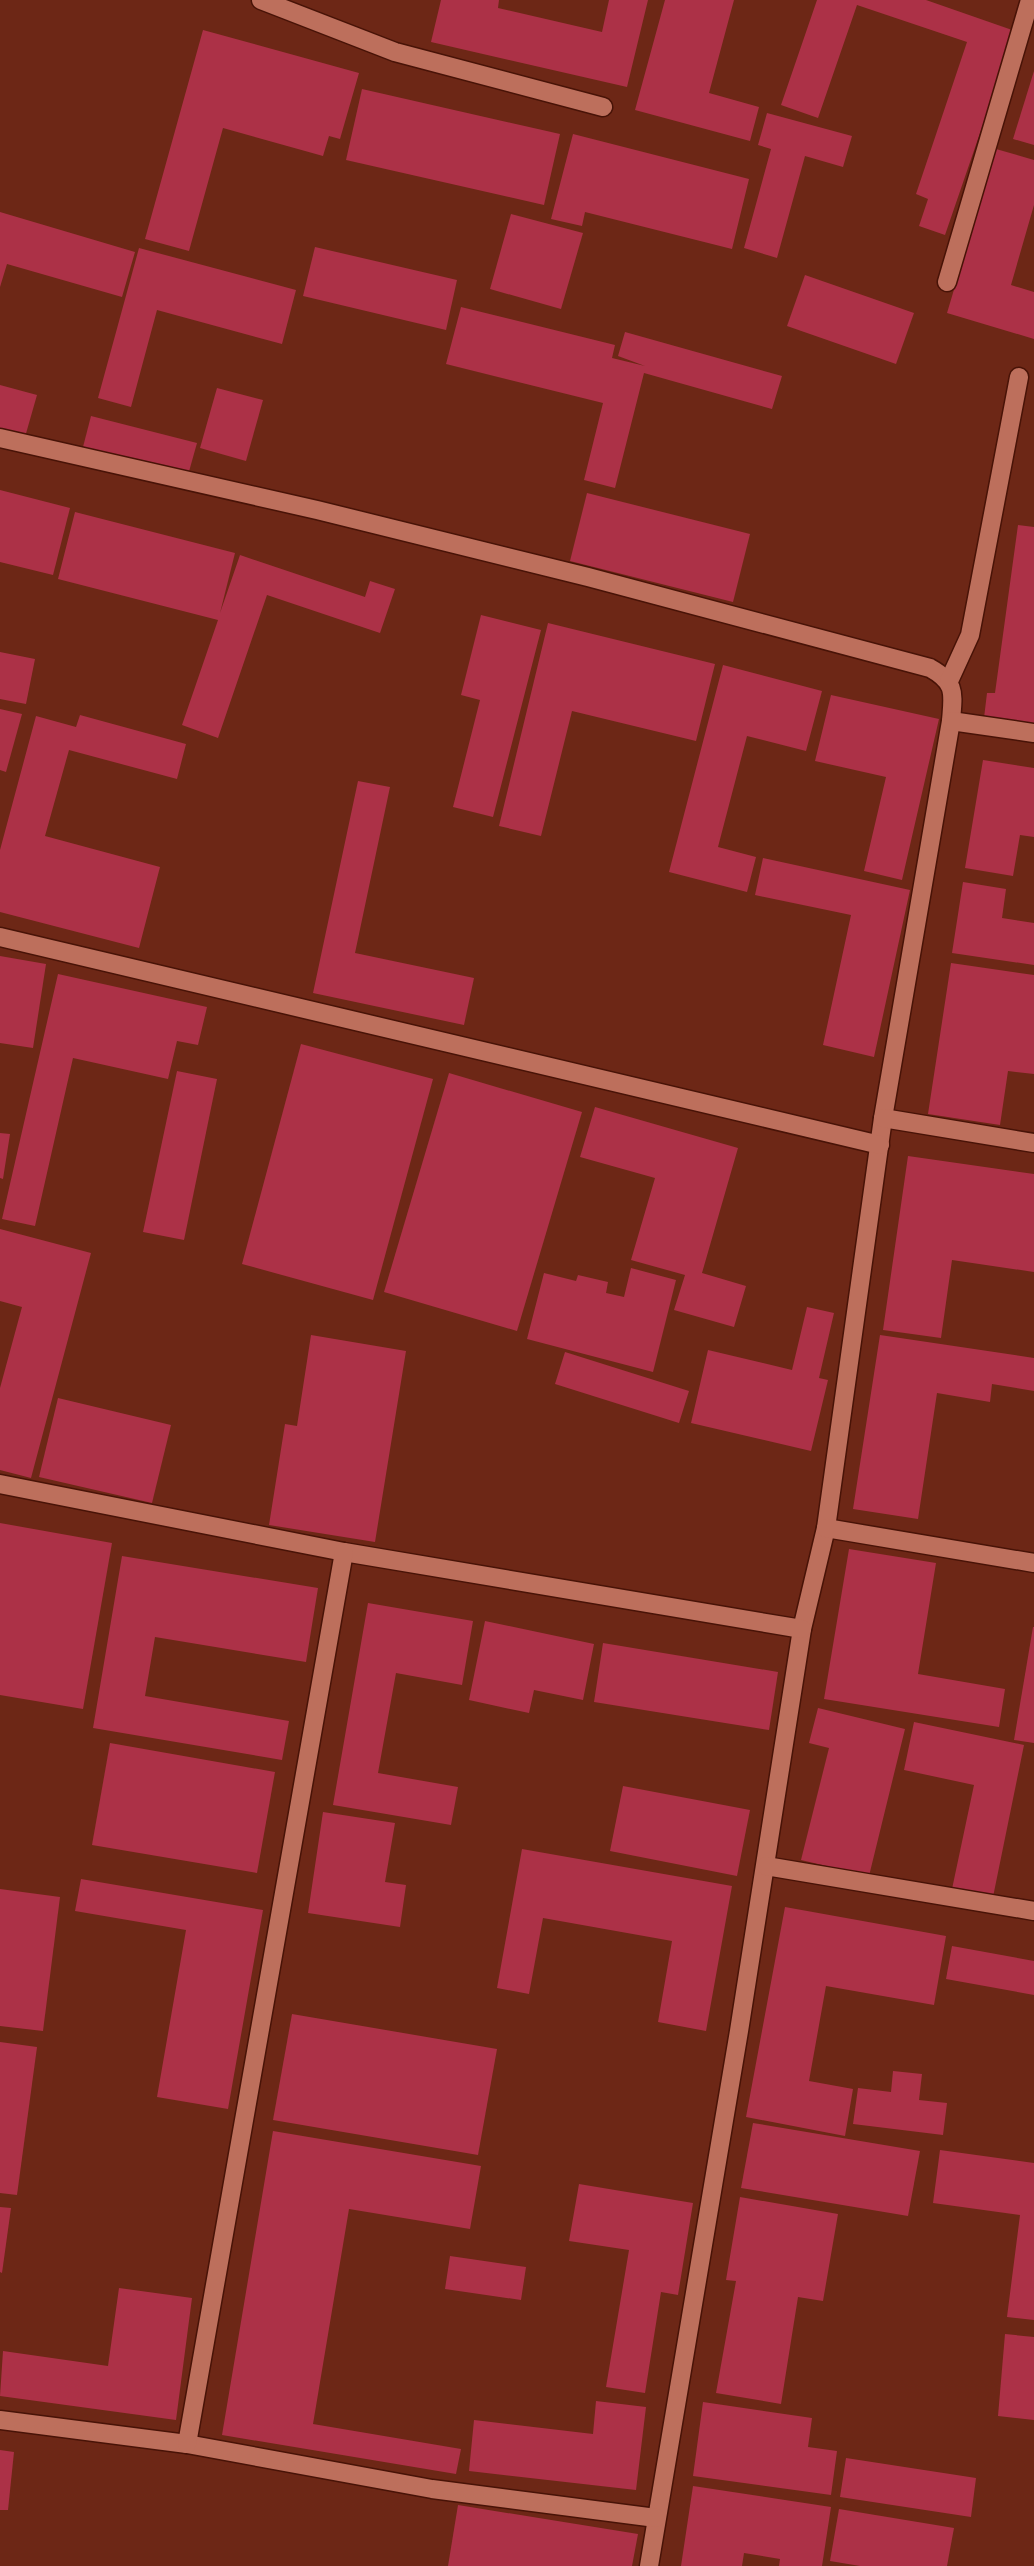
<svg xmlns="http://www.w3.org/2000/svg" width="1034" height="2566" viewBox="0 0 1034 2566" font-family="Roboto,sans-serif">
<style>
.building{fill:#ac3147}
.lines{fill:none;stroke-linecap:round;stroke-linejoin:round}
.street-casing{stroke:#481307;stroke-width:21}
.street{stroke:#bd6f5c;stroke-width:18}
</style>
<rect width="100%" height="100%" fill="#6d2716"/>
<!-- building -->
<g class="building">
<path d="M441,0H499L498,8L602,32L609,0H648L627,87L431,42Z"/>
<path d="M665,0H734L709,93L759,107L750,141L635,110Z"/>
<path d="M817,0H926L1015,31L945,235L919,226L928,199L916,194L967,42L857,5L818,118L781,105Z"/>
<path d="M203,30L359,73L340,139L329,136L323,156L223,128L189,251L145,239Z"/>
<path d="M1034,71V145L1013,139Z"/>
<path d="M362,89L560,134L544,205L346,160Z"/>
<path d="M767,113L852,136L843,167L805,156L777,258L744,248L771,149L758,145Z"/>
<path d="M573,134L749,179L732,249L585,212L582,226L551,219Z"/>
<path d="M996,149L1034,160V205L1011,285L1034,292V339L947,313Z"/>
<path d="M0,212L135,252L122,297L7,264L0,287Z"/>
<path d="M511,214L583,233L561,309L490,289Z"/>
<path d="M315,247L457,280L446,330L303,296Z"/>
<path d="M139,248L296,290L282,344L157,310L131,407L98,398Z"/>
<path d="M805,275L914,313L896,364L787,326Z"/>
<path d="M461,307L615,345L612,358L645,366L618,356L625,332L782,376L772,409L644,373L615,488L584,480L603,403L446,364Z"/>
<path d="M0,385L37,395L25,437L0,430Z"/>
<path d="M217,388L263,400L246,461L200,448Z"/>
<path d="M91,416L197,443L188,475L83,447Z"/>
<path d="M0,490L70,508L53,575L0,562Z"/>
<path d="M587,493L750,534L733,602L570,561Z"/>
<path d="M75,512L235,553L220,613L240,555L365,597L370,581L395,589L380,633L267,595L218,738L182,725L218,620L58,579Z"/>
<path d="M1018,525L1034,527V725L984,718L987,693H995Z"/>
<path d="M481,615L541,630L493,817L453,807L480,700L461,695Z"/>
<path d="M548,623L715,664L696,741L572,711L541,836L499,826Z"/>
<path d="M0,652L35,659L26,704L0,699Z"/>
<path d="M723,665L822,691L806,751L747,736L718,847L756,857L747,892L669,872Z"/>
<path d="M831,695L939,719L902,880L864,871L886,777L815,761Z"/>
<path d="M0,709L22,714L6,772L0,770Z"/>
<path d="M80,715L186,744L177,779L69,750L45,836L160,867L139,948L0,912V850L36,716L76,727Z"/>
<path d="M983,760L1034,768V837L1020,835L1013,876L965,868Z"/>
<path d="M358,781L390,787L355,953L474,978L464,1025L313,993Z"/>
<path d="M763,858L910,890L874,1057L823,1045L851,915L755,895Z"/>
<path d="M963,882L1006,889L1002,918L1034,923V965L952,953Z"/>
<path d="M0,956L46,964L33,1048L0,1043Z"/>
<path d="M951,963L1034,975V1074L1008,1071L1000,1125L928,1114Z"/>
<path d="M58,974L207,1007L198,1045L177,1041L168,1079L73,1058L35,1226L2,1219Z"/>
<path d="M301,1044L433,1079L373,1300L242,1264Z"/>
<path d="M177,1071L217,1079L184,1240L143,1232Z"/>
<path d="M449,1073L582,1112L517,1331L384,1292Z"/>
<path d="M595,1107L738,1148L702,1273L746,1286L734,1327L674,1310L685,1275L631,1260L655,1178L580,1157Z"/>
<path d="M0,1133L10,1134L3,1179L0,1178Z"/>
<path d="M908,1156L1034,1174V1272L952,1260L941,1338L883,1330Z"/>
<path d="M0,1229L91,1253L31,1478L0,1470V1388L22,1307L0,1301Z"/>
<path d="M631,1268L676,1280L653,1372L527,1339L544,1273L576,1281L578,1275L608,1282L606,1293L624,1297Z"/>
<path d="M807,1307L834,1313L819,1378L828,1380L811,1451L691,1423L708,1350L792,1370Z"/>
<path d="M311,1335L406,1351L375,1542L269,1525L285,1424L297,1426Z"/>
<path d="M880,1335L1034,1358V1391L992,1384L990,1402L937,1393L918,1519L853,1509Z"/>
<path d="M565,1352L689,1391L679,1423L555,1384Z"/>
<path d="M58,1398L171,1425L152,1503L39,1477Z"/>
<path d="M0,1523L112,1543L83,1709L0,1695Z"/>
<path d="M849,1549L936,1563L918,1674L1005,1689L999,1727L824,1699Z"/>
<path d="M122,1556L318,1588L306,1662L155,1637L145,1696L289,1721L282,1760L93,1728Z"/>
<path d="M368,1603L473,1621L462,1685L396,1673L378,1773L458,1787L451,1825L333,1805Z"/>
<path d="M485,1621L594,1644L583,1700L534,1690L529,1713L469,1700Z"/>
<path d="M1033,1627H1034V1743L1014,1740Z"/>
<path d="M603,1643L778,1672L769,1730L594,1702Z"/>
<path d="M818,1708L905,1729L869,1876L801,1860L829,1748L809,1743Z"/>
<path d="M914,1722L1024,1745L993,1897L952,1889L974,1785L904,1770Z"/>
<path d="M110,1743L275,1772L257,1873L92,1845Z"/>
<path d="M623,1786L750,1810L737,1876L610,1851Z"/>
<path d="M323,1812L395,1823L385,1882L406,1885L400,1927L308,1913Z"/>
<path d="M522,1849L732,1886L706,2031L658,2022L672,1941L543,1918L529,1994L497,1988Z"/>
<path d="M81,1879L263,1910L228,2109L157,2097L186,1930L75,1911Z"/>
<path d="M0,1889L60,1897L43,2031L0,2026Z"/>
<path d="M785,1907L946,1936L934,2005L826,1986L809,2081L853,2089L845,2136L746,2117Z"/>
<path d="M952,1946L1034,1961V1995L946,1979Z"/>
<path d="M292,2014L497,2049L478,2155L273,2120Z"/>
<path d="M0,2042L37,2047L17,2195L0,2193Z"/>
<path d="M893,2071L922,2074L919,2100L947,2103L943,2135L853,2124L858,2088L891,2092Z"/>
<path d="M753,2123L920,2151L908,2216L741,2188Z"/>
<path d="M273,2131L481,2166L470,2229L349,2209L313,2424L461,2449L456,2474L222,2435Z"/>
<path d="M940,2150L1034,2163V2320L1007,2317L1020,2215L933,2203Z"/>
<path d="M579,2184L693,2203L678,2295L661,2292L645,2393L606,2387L629,2250L569,2241Z"/>
<path d="M740,2197L838,2214L823,2301L798,2297L781,2404L716,2393L736,2281L726,2280Z"/>
<path d="M0,2207L11,2208L2,2273L0,2272Z"/>
<path d="M450,2256L526,2267L521,2300L445,2289Z"/>
<path d="M119,2288L192,2298L176,2420L0,2396L3,2351L108,2366Z"/>
<path d="M1005,2334L1034,2337V2420L998,2416Z"/>
<path d="M596,2401L646,2407L636,2490L469,2471L474,2420L593,2434Z"/>
<path d="M703,2402L812,2418L808,2447L837,2451L831,2495L693,2476Z"/>
<path d="M0,2450L14,2452L8,2510H0Z"/>
<path d="M846,2458L976,2478L971,2517L840,2497Z"/>
<path d="M693,2486L831,2507L822,2566H779L780,2559L744,2553L742,2566H681Z"/>
<path d="M458,2505L638,2534L632,2566H448Z"/>
<path d="M839,2509L954,2528L947,2566H860L830,2561Z"/>
</g>
<g class="lines">
<!-- street casing -->
<g class="street-casing">
<g id="street">
<path d="M261,0L395,52L603,107"/>
<path d="M947,282L1030,0"/>
<path d="M0,438L317,510L588,577L930,668C957,683 953,694 951,721L883,1118L826,1528L802,1629L739,2031L649,2566"/>
<path d="M949,681L970,635L1019,377"/>
<path d="M951,721L1034,733"/>
<path d="M0,937L880,1145"/>
<path d="M883,1118L1034,1143"/>
<path d="M0,1484L344,1552L802,1629"/>
<path d="M826,1528L1034,1563"/>
<path d="M766,1866L1034,1911"/>
<path d="M0,2420L187,2444L432,2489L656,2518"/>
<path d="M187,2444L344,1552"/>
</g>
</g>
<!-- street -->
<use href="#street" class="street"/>
</g>
</svg>
